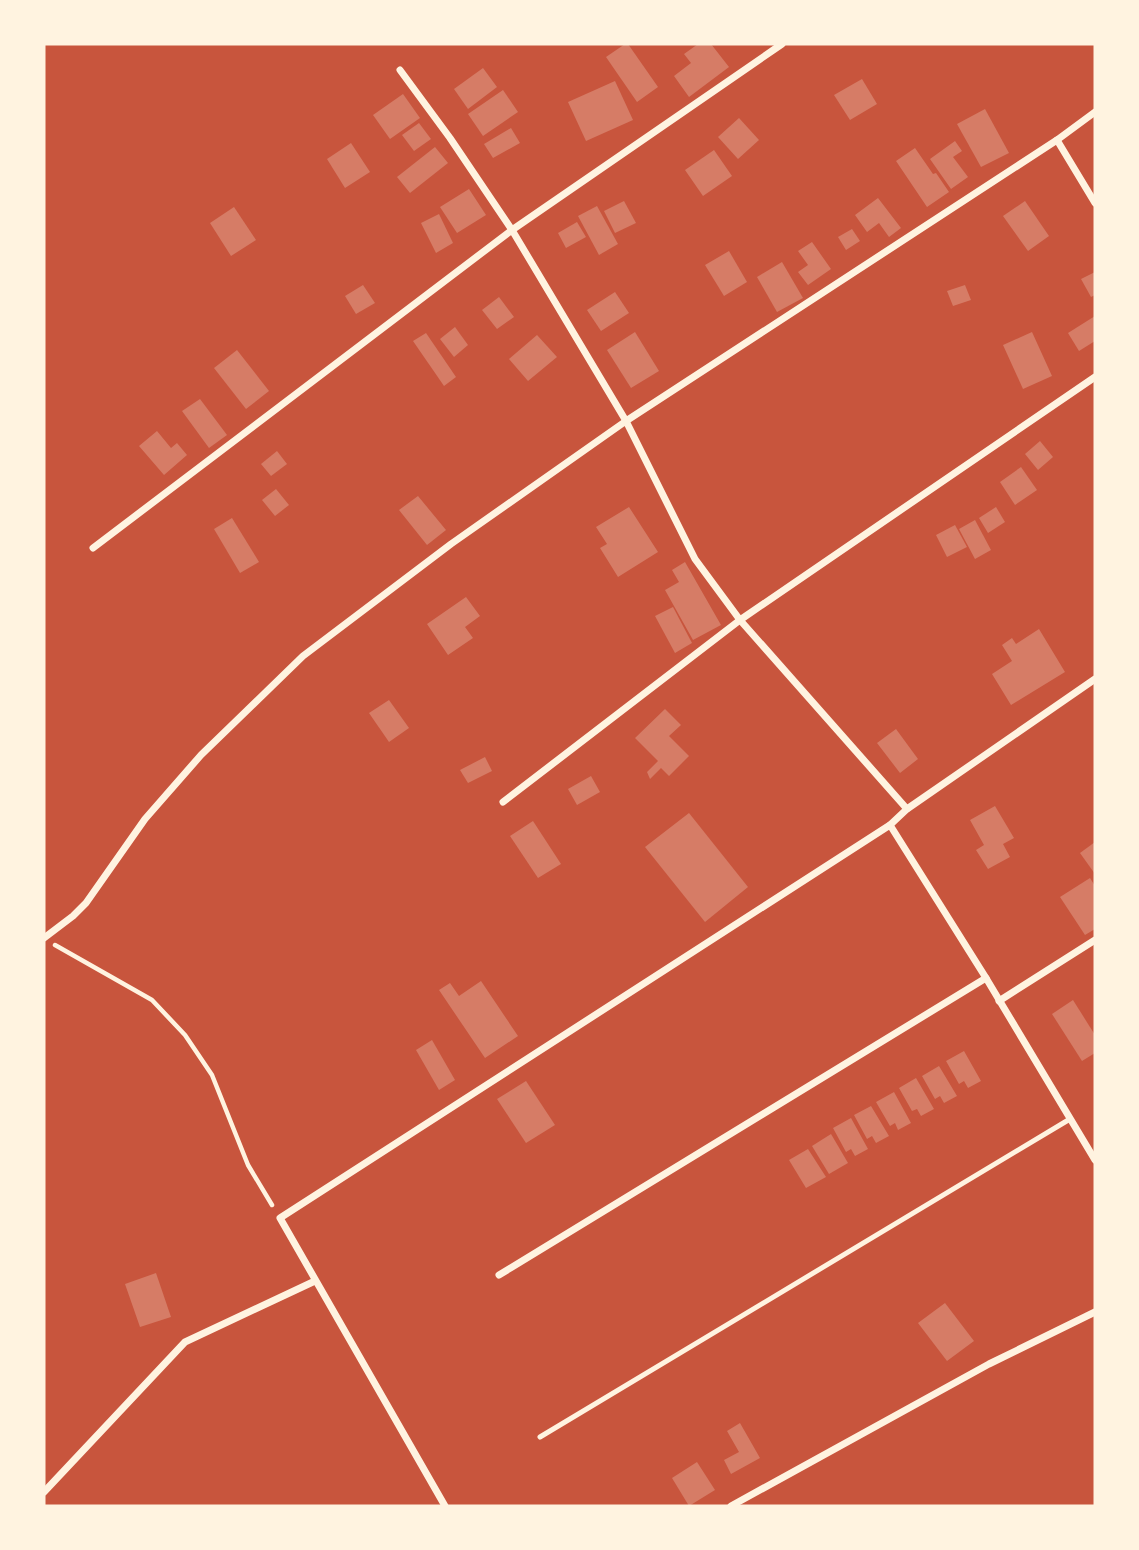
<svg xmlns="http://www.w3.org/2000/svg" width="1139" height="1550" viewBox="0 0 1139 1550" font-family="Rubik,sans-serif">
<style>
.building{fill:#d67c66}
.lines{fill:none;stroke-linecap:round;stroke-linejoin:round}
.path{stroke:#fff3e0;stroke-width:4.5}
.service{stroke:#fff3e0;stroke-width:5}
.minor{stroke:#fff3e0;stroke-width:7}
</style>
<rect width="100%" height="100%" fill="#c8553d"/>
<!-- building -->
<g class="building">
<path d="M625,44H628L658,87L637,102L606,57Z"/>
<path d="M698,44H711L729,67L689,97L674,76L691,63L684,54Z"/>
<path d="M483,68L497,87L468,109L454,89Z"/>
<path d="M862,79L877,104L850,120L834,95Z"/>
<path d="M615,81L633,120L586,141L568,102Z"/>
<path d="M503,90L518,112L483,136L468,114Z"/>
<path d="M403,94L420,118L390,139L373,115Z"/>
<path d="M985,109L1009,153L981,167L957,124Z"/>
<path d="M739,118L759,140L738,159L718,137Z"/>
<path d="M419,123L431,139L414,151L402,135Z"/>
<path d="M511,128L520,143L493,158L484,144Z"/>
<path d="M955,141L962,151L953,157L968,177L951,189L930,159Z"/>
<path d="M351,143L370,172L345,188L327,159Z"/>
<path d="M435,147L448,163L410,193L397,177Z"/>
<path d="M915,148L933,174L936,173L949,192L927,207L896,161Z"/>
<path d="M714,150L732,176L703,196L685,170Z"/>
<path d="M469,189L486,215L457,233L440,207Z"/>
<path d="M878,198L901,228L889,237L879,223L867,232L855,215Z"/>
<path d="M624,201L636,223L615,233L604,211Z"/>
<path d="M1025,201L1049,236L1028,251L1003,216Z"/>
<path d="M597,206L618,244L599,255L578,216Z"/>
<path d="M234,207L256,240L231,256L210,223Z"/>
<path d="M439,214L453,243L436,253L421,223Z"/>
<path d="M577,222L586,237L566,248L558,233Z"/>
<path d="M852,229L860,241L846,250L838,237Z"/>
<path d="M812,242L831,269L808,285L798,272L808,265L798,251Z"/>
<path d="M729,251L747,282L724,296L705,265Z"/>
<path d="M782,262L803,298L777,312L757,277Z"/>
<path d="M1095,272V295L1091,297L1081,279Z"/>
<path d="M363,285L375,303L356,314L345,296Z"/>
<path d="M965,285L971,300L953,306L947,291Z"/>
<path d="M615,292L629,313L601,331L587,310Z"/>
<path d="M499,297L514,317L497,329L482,310Z"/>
<path d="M1095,316V341L1079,351L1068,333Z"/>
<path d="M455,327L468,345L454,357L440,339Z"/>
<path d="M635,332L659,371L631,388L607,350Z"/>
<path d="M1032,332L1052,376L1023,389L1003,345Z"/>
<path d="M426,333L456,377L444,386L413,341Z"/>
<path d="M537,335L557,357L528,381L509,359Z"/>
<path d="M237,350L269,391L246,409L214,368Z"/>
<path d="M200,399L227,435L209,448L182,411Z"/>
<path d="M157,431L171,448L177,443L187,455L164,475L139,446Z"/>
<path d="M1040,441L1053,457L1038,470L1025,454Z"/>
<path d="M277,451L287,464L271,476L261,464Z"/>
<path d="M1021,467L1037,490L1015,505L1000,482Z"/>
<path d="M276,489L289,505L275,516L262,500Z"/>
<path d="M418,496L446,530L427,545L399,510Z"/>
<path d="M629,507L658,552L618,577L600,548L607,544L596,527Z"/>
<path d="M996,507L1005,522L988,533L979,518Z"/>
<path d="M232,518L259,562L240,573L214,529Z"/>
<path d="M975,520L991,550L975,559L959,529Z"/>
<path d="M955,525L967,547L947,557L936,535Z"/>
<path d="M685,562L721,625L693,640L665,590L679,582L672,570Z"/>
<path d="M466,597L480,616L465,627L473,638L448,655L427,624Z"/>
<path d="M673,607L692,643L675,653L655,616Z"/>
<path d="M1039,629L1065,672L1011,705L992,674L1012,661L1002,645L1012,638L1016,644Z"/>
<path d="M389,700L409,728L389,742L369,713Z"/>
<path d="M665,709L681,725L669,736L689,756L669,776L661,768L650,779L647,772L658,761L635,738Z"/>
<path d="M896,729L918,759L900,773L877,743Z"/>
<path d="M485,757L492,771L468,783L460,770Z"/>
<path d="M591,776L600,792L577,805L568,789Z"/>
<path d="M995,806L1014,838L1003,844L1010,857L988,869L976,850L984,845L970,820Z"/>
<path d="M689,813L748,887L705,922L645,847Z"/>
<path d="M533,821L561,864L538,878L510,836Z"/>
<path d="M1095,842V874L1080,853Z"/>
<path d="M1090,878L1095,886V929L1085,935L1060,897Z"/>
<path d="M481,981L518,1036L485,1058L439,990L450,983L459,996Z"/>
<path d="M1073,1000L1095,1035V1053L1082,1061L1052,1014Z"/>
<path d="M432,1040L455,1080L439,1090L416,1050Z"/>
<path d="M964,1051L981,1081L968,1088L964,1081L959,1084L946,1061Z"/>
<path d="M939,1066L957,1096L944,1103L940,1096L935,1099L922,1076Z"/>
<path d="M916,1078L934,1109L921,1116L917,1109L912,1111L899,1088Z"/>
<path d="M526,1081L555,1125L526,1143L497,1099Z"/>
<path d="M894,1092L911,1123L898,1130L895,1123L890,1126L876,1102Z"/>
<path d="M871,1106L889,1136L876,1143L872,1136L867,1139L854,1115Z"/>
<path d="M851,1118L868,1149L855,1156L851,1149L846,1152L833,1128Z"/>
<path d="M831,1134L848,1163L829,1174L812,1146Z"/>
<path d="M808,1149L826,1177L806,1188L789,1160Z"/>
<path d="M156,1273L171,1317L140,1327L125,1284Z"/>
<path d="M945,1303L974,1341L947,1361L918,1323Z"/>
<path d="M740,1423L760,1458L731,1474L724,1460L739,1452L727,1431Z"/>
<path d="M697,1462L715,1490L689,1506L672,1478Z"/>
</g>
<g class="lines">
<!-- path -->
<path class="path" d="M55,945L152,1000L185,1035L212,1075L248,1165L272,1205"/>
<!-- service -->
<path class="service" d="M540,1437L1070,1119"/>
<!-- minor -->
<g class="minor">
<path d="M400,70L450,138L512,230L626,421L695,559L740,620L907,809"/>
<path d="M1057,140L1095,203"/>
<path d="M93,548L512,230L782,44"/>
<path d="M503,802L740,620L1095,377"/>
<path d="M890,825L986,978L1095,1160"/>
<path d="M44,938L73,916L86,903L145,819L201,755L303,656L451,544L626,421L1057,140L1095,112"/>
<path d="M999,1001L1095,940"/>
<path d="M499,1275L986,978"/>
<path d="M44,1492L185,1342L315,1281"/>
<path d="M445,1506L280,1218L890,825L907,809L1095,679"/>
<path d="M731,1506L989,1364L1095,1312"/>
</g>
</g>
<!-- border -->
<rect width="1139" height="1550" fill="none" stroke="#fff3e0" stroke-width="91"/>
</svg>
